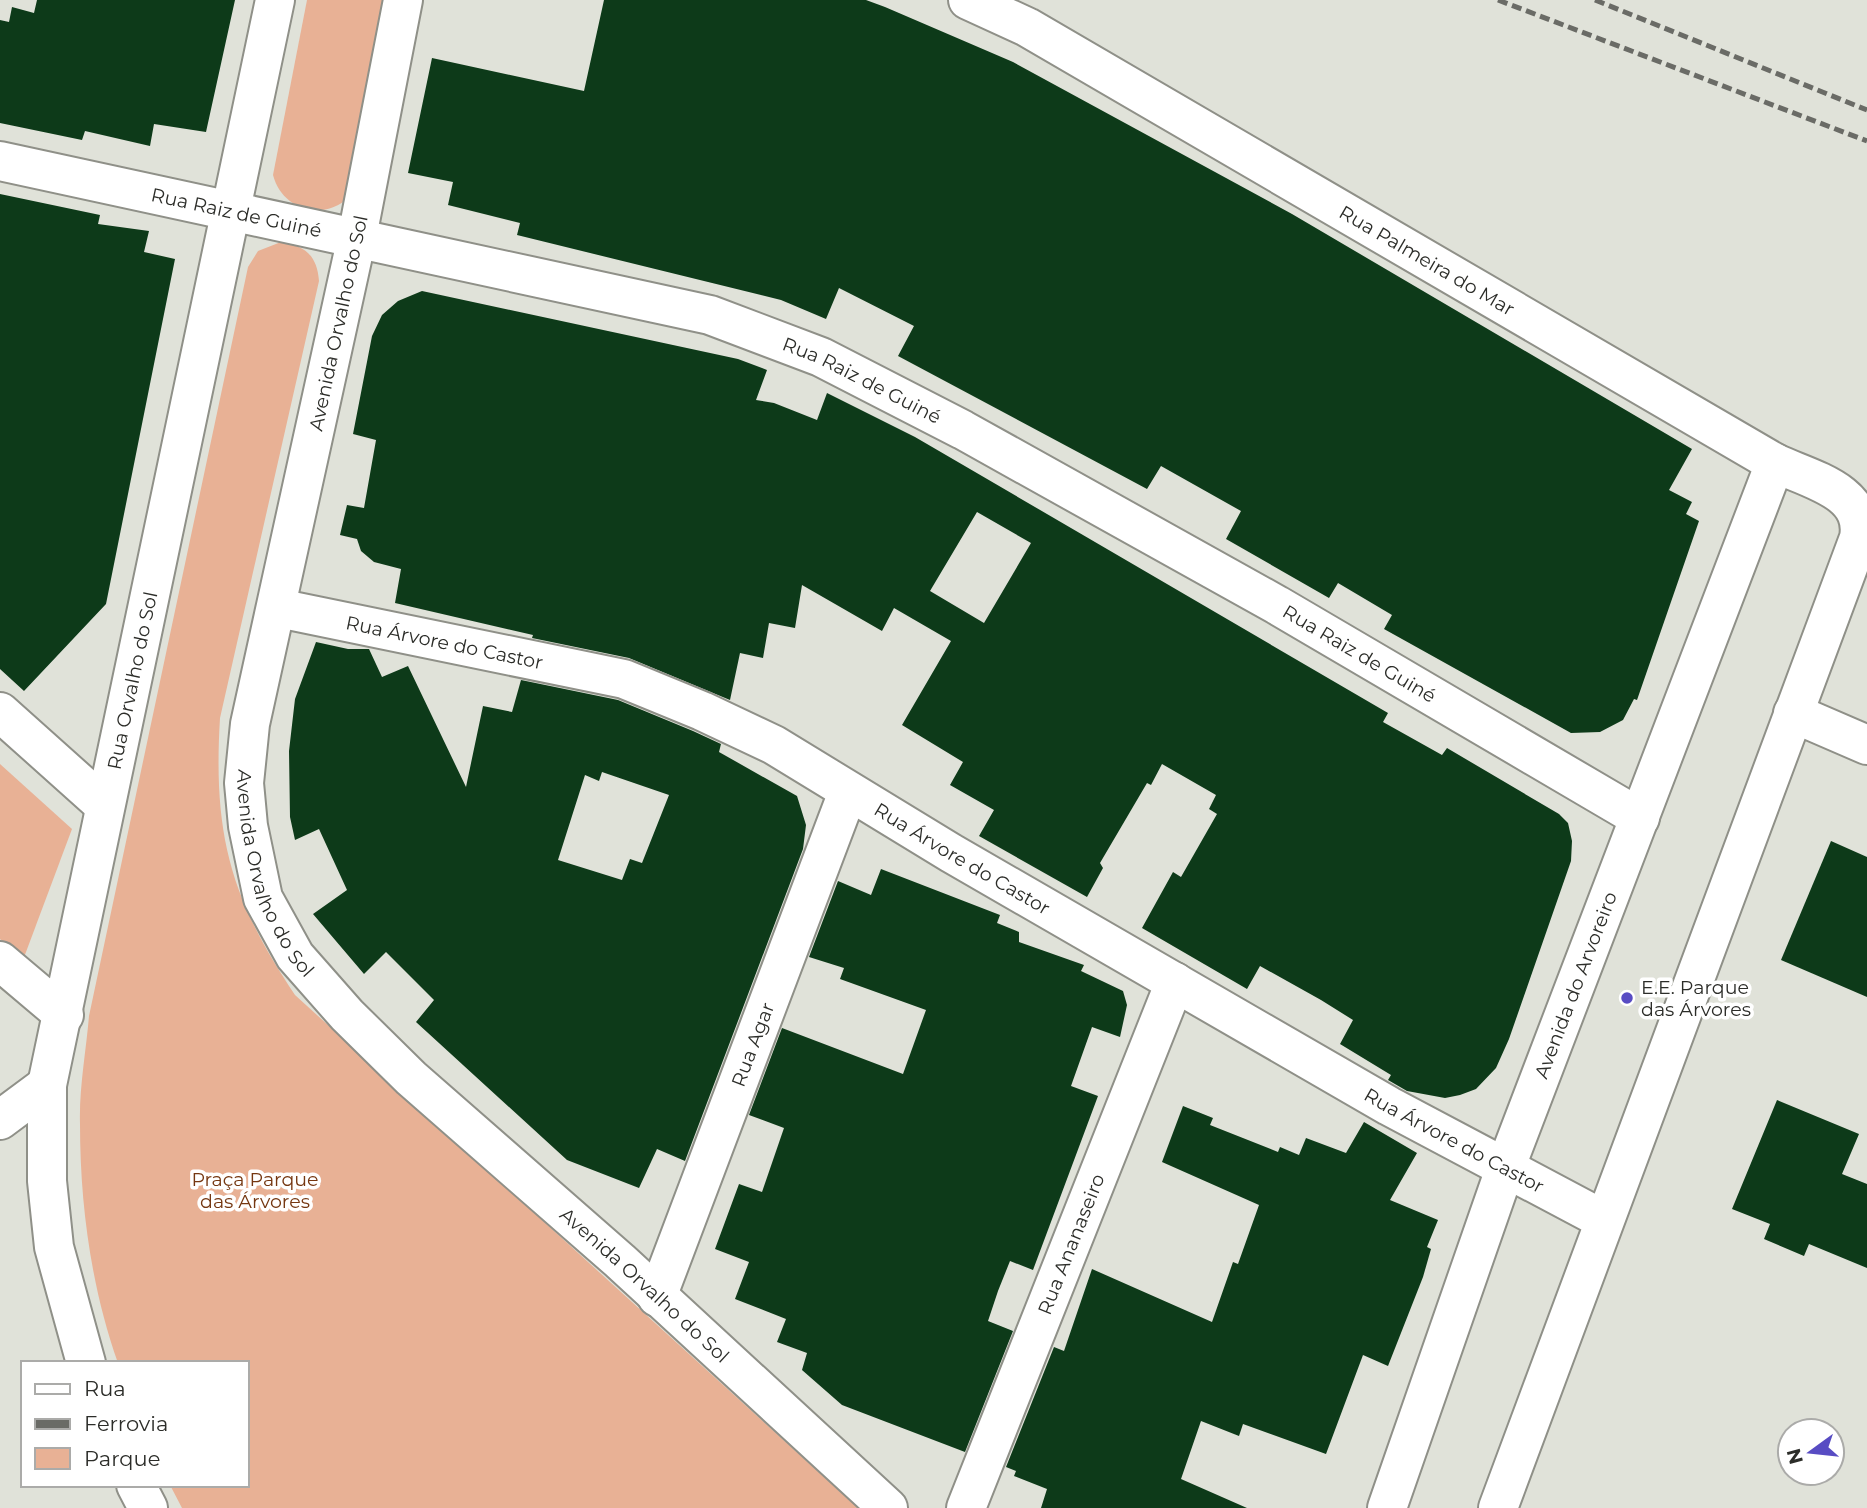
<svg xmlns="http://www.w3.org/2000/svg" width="1867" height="1508" viewBox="0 0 1867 1508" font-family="Montserrat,sans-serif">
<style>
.green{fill:#e8b195}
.building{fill:#0d3a19;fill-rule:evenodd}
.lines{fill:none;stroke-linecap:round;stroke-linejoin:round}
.minor-casing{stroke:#8f9088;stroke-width:42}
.tertiary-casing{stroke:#8f9088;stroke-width:42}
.minor{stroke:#fff;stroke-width:38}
.tertiary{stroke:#fff;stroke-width:38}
.rail{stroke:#6a6b66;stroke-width:5;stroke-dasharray:10 5;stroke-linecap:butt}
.poi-dot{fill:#584cc3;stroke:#fff;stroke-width:2.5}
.labels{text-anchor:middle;stroke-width:7;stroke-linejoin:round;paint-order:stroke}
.street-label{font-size:19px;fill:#2c2d29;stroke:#fff}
.poi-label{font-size:19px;fill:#2c2d29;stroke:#fff;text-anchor:start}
.park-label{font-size:19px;fill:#753711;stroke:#fff}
</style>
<rect width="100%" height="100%" fill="#e0e2d9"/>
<!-- green -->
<g class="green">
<path d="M307,0H385L349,197C323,222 282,210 273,175Z"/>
<path d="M281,242C305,246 317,255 319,281L220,718C213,834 230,898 295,995L858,1508H182L170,1485H247V1363H118C91,1287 80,1204 80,1124C79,1088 86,1052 89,1016L248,267L258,251Z"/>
<path d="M0,764L72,829L23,960L0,939Z"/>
</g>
<!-- building -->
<g class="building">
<path d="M37,0H235L206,132L154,124L150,146L85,131L82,140L0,123V20L9,22L12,7L34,13Z"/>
<path d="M604,0H866L885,7L1013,62L1292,214L1692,449L1669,490L1692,502L1686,514L1699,521L1637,700L1634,699L1623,720L1600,732L1571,733L1384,629L1392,615L1338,583L1329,598L1226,539L1241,511L1161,466L1147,489L898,356L914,326L839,288L826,319L781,300L517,235L520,223L448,205L453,182L408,173L432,58L584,91Z"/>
<path d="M0,194L100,215L98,224L149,231L144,252L175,259L106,604L24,691L0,669Z"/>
<path d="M422,291L738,359L767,370L756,400L774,403L817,420L827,393L915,437L1388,713L1383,722L1442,755L1447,748L1559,814L1568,823L1572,841L1571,861L1509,1039L1496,1068L1476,1089L1460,1095L1445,1098L1407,1091L1388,1080L1391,1075L1340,1044L1353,1020L1321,1000L1260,966L1247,989L1142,928L1173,872L1181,877L1217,814L1209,809L1216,795L1162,764L1151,785L1147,783L1100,863L1103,868L1087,897L979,836L994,810L950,785L963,762L902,725L951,641L894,608L882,631L802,585L795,628L769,623L763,658L740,653L730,700L629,658L532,638L533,635L395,603L401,569L374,562L361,551L357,539L340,535L347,505L364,508L376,440L353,434L372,336L382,315L398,301ZM977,512L1031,543L984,623L930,591Z"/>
<path d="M316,642L348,649H369L382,677L408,666L466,787L483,706L512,712L521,680L618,700L693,731L721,744L719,752L797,796L806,825L803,849L685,1161L657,1149L639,1188L567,1160L416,1022L434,1000L386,952L364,974L313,914L347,890L319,829L295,840L290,817L289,751L295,699ZM602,772L669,795L642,863L630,859L622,880L558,860L585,775L599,781Z"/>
<path d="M1831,841L1867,857V997L1781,960Z"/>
<path d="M881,869L1000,915L997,923L1019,932V942L1084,965L1081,971L1123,991L1127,1005L1120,1037L1092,1027L1071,1086L1098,1096L1033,1270L1010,1261L998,1291L988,1321L1013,1331L965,1452L842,1405L802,1370L807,1353L777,1342L786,1319L735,1299L749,1262L715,1249L739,1184L762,1192L784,1128L749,1115L782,1028L903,1074L926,1010L840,979L844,968L809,957L838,881L871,895Z"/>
<path d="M1777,1100L1859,1134L1842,1174L1867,1184V1268L1809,1244L1804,1256L1764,1239L1770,1224L1732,1209Z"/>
<path d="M1183,1106L1213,1118L1210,1125L1278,1152L1280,1147L1299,1155L1306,1138L1346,1153L1364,1122L1417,1153L1390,1200L1438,1220L1427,1247L1431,1249L1423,1277L1388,1366L1363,1355L1326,1454L1243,1424L1239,1436L1201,1421L1181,1479L1247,1508H1041L1047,1489L1014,1476L1016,1471L1006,1467L1054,1347L1064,1351L1092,1269L1212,1322L1233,1262L1238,1264L1259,1205L1162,1162Z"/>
</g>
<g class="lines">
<!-- minor casing -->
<g class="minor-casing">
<g id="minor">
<path id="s1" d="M403,0L357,237L250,724L244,783L248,826L263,898L295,956L347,1015L411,1078L620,1261L888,1508"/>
<path id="s2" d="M968,0L1027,27L1775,463"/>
<path id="s3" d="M0,161L710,315L821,357L963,430L1277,605L1640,818"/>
<path id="s4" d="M278,608L624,679L702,711L774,745L951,853L1389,1106L1604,1220"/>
<path d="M0,712L104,805"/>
<path d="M1793,713L1867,745"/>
<path d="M0,961L64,1015"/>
<path d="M0,1120L47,1085"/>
<path id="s5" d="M657,1297L848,792"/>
<path id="s6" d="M86,1363L54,1247L47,1181V1085L275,0"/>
<path d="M136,1485L148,1508"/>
<path id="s7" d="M966,1508L1175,982"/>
</g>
</g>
<!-- tertiary casing -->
<g class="tertiary-casing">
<g id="tertiary">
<path id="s8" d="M1387,1508L1505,1169L1775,463C1809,479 1867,491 1859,538L1498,1508"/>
</g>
</g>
<!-- minor -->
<use href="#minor" class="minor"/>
<!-- tertiary -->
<use href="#tertiary" class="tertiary"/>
<!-- rail -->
<g class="rail">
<path d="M1498,0L1867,141"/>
<path d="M1595,0L1867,110"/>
</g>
</g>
<!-- markers -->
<circle class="poi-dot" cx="1627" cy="998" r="7"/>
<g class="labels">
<!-- street labels -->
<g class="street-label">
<text dy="7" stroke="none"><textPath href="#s3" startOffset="242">Rua Raiz de Guiné</textPath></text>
<text dy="7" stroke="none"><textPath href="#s2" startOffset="528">Rua Palmeira do Mar</textPath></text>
<text transform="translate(338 323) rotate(-78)" y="7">Avenida Orvalho do Sol</text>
<text dy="7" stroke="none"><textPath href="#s3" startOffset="892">Rua Raiz de Guiné</textPath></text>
<text dy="7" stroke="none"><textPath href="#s4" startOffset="170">Rua Árvore do Castor</textPath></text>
<text dy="7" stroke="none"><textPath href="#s3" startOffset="1460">Rua Raiz de Guiné</textPath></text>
<text dy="7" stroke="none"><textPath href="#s6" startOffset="696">Rua Orvalho do Sol</textPath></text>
<text dy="7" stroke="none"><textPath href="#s4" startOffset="737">Rua Árvore do Castor</textPath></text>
<text dy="7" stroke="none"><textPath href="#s1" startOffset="896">Avenida Orvalho do Sol</textPath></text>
<text dy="7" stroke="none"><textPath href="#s8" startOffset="556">Avenida do Arvoreiro</textPath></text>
<text dy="7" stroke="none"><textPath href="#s5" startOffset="270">Rua Agar</textPath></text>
<text dy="7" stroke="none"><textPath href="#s4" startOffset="1304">Rua Árvore do Castor</textPath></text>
<text dy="7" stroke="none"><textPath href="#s7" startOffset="284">Rua Ananaseiro</textPath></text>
<text dy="7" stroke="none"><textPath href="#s1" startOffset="1463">Avenida Orvalho do Sol</textPath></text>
</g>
<!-- poi labels -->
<g class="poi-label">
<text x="1641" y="994">E.E. Parque<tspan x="1641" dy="22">das Árvores</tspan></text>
</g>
<!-- park labels -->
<g class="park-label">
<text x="255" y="1186">Praça Parque<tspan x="255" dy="22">das Árvores</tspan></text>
</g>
</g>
<!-- legend -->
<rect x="21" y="1361" width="228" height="126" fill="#ffffff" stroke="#ababa9" stroke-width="2"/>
<rect x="35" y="1384" width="35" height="10" fill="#ffffff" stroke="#ababa9" stroke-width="2"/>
<text x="84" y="1396" font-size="21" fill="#2c2d29">Rua</text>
<rect x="35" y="1419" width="35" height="10" fill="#6a6b66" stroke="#ababa9" stroke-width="2"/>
<text x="84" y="1431" font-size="21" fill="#2c2d29">Ferrovia</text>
<rect x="35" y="1448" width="35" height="21" fill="#e8b195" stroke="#ababa9" stroke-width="2"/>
<text x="84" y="1466" font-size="21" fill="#2c2d29">Parque</text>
<!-- north arrow -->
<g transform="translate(1811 1452) rotate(255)"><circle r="33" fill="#ffffff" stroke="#ababa9" stroke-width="2"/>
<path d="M0-5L12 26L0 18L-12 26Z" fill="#584cc3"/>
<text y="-10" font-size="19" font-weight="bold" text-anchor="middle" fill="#2c2d29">N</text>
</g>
</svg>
